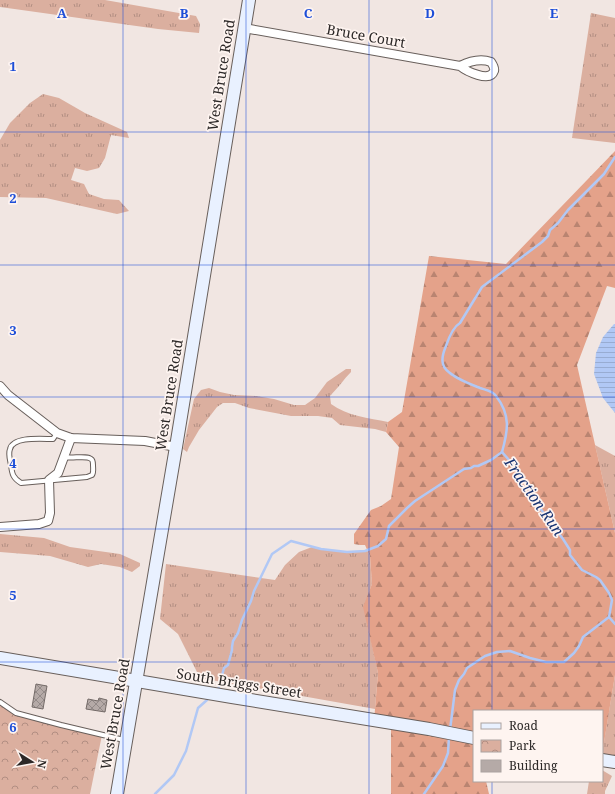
<svg xmlns="http://www.w3.org/2000/svg" width="615" height="794" viewBox="0 0 615 794" font-family="'Noto Serif',serif">
<style>
.grass{fill:url(#grass-tufts)}
.forest{fill:url(#forest-firs)}
.park{fill:url(#park-crowns)}
.water{fill:url(#water-rules)}
.lines{fill:none;stroke-linecap:round;stroke-linejoin:round}
.stream{stroke:#b1c8f5;stroke-width:2.5}
.building{fill:url(#building-cross-hatch);stroke:#746b68}
.lane-casing{stroke:#685f5b;stroke-width:6}
.street-casing{stroke:#685f5b;stroke-width:10}
.secondary-casing{stroke:#685f5b;stroke-width:14}
.lane{stroke:#fff;stroke-width:4}
.street{stroke:#fff;stroke-width:8}
.secondary{stroke:#e9f1ff;stroke-width:12}
.grid{fill:none;stroke:#1d4ed8;stroke-width:1;stroke-opacity:0.55}
.labels{text-anchor:middle;stroke-width:3.5;stroke-linejoin:round;paint-order:stroke}
.street-label{font-size:14px;fill:#2c2827;stroke:#fef4f0}
.water-label{font-size:15px;font-style:italic;fill:#163272;stroke:#fef4f0}
.grid-label{font-size:13px;text-anchor:middle;font-weight:bold;fill:#1d4ed8;stroke:#fef4f0;stroke-width:3.5;stroke-linejoin:round;paint-order:stroke}
</style>
<defs>
<pattern id="grass-tufts" width="24" height="20" patternUnits="userSpaceOnUse"><rect width="24" height="20" fill="#dbaf9f"/><path d="M3 7l-1-3M5 7V3M7 7l1-3M15 17l-1-3M17 17v-4M19 17l1-3" fill="none" stroke="#b28e82"/></pattern>
<pattern id="forest-firs" width="22" height="20" patternUnits="userSpaceOnUse"><rect width="22" height="20" fill="#e4a28a"/><path d="M5 1l3.5 6h-7zM16 11l3.5 6h-7z" fill="#b98471"/></pattern>
<pattern id="park-crowns" width="20" height="18" patternUnits="userSpaceOnUse"><rect width="20" height="18" fill="#dbaf9f"/><path d="M2 6a3 3 0 1 1 6 0M12 15a3 3 0 1 1 6 0" fill="none" stroke="#b28e82"/></pattern>
<pattern id="water-rules" width="6" height="5" patternUnits="userSpaceOnUse"><rect width="6" height="5" fill="#b1c8f5"/><path d="M0 2.5h6" fill="none" stroke="#98acd2"/></pattern>
<pattern id="building-cross-hatch" width="8" height="8" patternUnits="userSpaceOnUse"><rect width="8" height="8" fill="#b5aaa7"/><path d="M0 0l8 8M0 8l8-8" fill="none" stroke="#938a88"/></pattern>
</defs>
<rect width="100%" height="100%" fill="#f1e6e2"/>
<!-- grass -->
<g class="grass">
<path d="M0,0H105L196,16L200,24L199,33L158,29L0,7Z"/>
<path d="M591,13L615,18V143L572,138Z"/>
<path d="M43,94L59,98L85,113L127,132L129,138L111,135L105,158L99,168L87,171L75,168L71,180L84,184L89,194L104,199L119,200L129,211L117,214L46,198L0,197V140L10,123L30,103Z"/>
<path d="M346,369H351V372C344,379 338,388 330,396L331,404C347,416 369,418 388,422L386,432L375,429L340,425L332,418L318,416H291L249,408L235,403H223L217,407L199,430L189,447L187,452L183,449L194,399L201,390L209,388L220,392L234,395L256,396L274,399L294,405H305L315,398L327,382Z"/>
<path d="M595,445L615,456V533Z"/>
<path d="M0,534L44,538L70,547L120,554L140,563V566L132,572L120,567L101,564L88,567L50,556L0,552Z"/>
<path d="M312,547C329,552 347,552 365,551L367,550L370,556L372,584L364,607L378,673L375,709L200,678L178,634L160,619L166,564L275,580L285,565L299,552Z"/>
<path d="M615,675V756L602,754Z"/>
<path d="M602,770L612,776L605,791V794H587L589,781H602Z"/>
</g>
<!-- forest -->
<path class="forest" d="M615,151V288L607,286L577,365L615,533V675L602,755V711H474V781H486L489,794H391V723L374,721L378,673L363,607L372,584L370,556L365,545H360L354,544V534L371,510L381,506L391,499L399,447L386,432L388,422L402,412L429,256L506,264Z"/>
<!-- park -->
<path class="park" d="M0,703L16,713L102,735L90,794H0Z"/>
<!-- water -->
<path class="water" d="M614,324H615V413L603,398L594,374L596,353L603,337Z"/>
<g class="lines">
<!-- stream -->
<g class="stream">
<path d="M502,452C508,431 511,415 496,396C493,391 486,390 480,388C470,384 445,375 443,364C441,357 444,351 446,346C449,337 453,327 460,323L482,287L542,242L548,236L550,230L558,223L568,210L604,174L615,157"/>
<path d="M609,617L615,624"/>
<path d="M218,690L224,668L228,665L232,650V647L233,641L238,633L242,620L251,601L254,591L272,554L291,541L321,549L347,552L365,551L378,546L386,539L389,526L407,508L415,501L464,469L471,468L474,466H478L491,460L502,452"/>
<path d="M450,730L455,690L459,680L464,674L467,668L485,656L497,652L510,651L530,658L546,662H564L574,653L579,646L583,637L609,617L612,600L609,593L600,580L596,577L582,570L570,555V550L563,539L534,500L529,487L517,469L502,452"/>
<path d="M155,794L174,775L186,751L198,708L207,700"/>
<path d="M424,794L443,766L448,753L449,737"/>
</g>
</g>
<!-- building -->
<g class="building">
<path d="M36,684L47,686L43,709L32,707Z"/>
<path d="M99,698L107,700L105,712L86,709L88,699L98,701Z"/>
</g>
<g class="lines">
<!-- lane casing -->
<g class="lane-casing">
<g id="lane">
<path d="M57,433L53,439C42,439 13,436 10,449C8,454 10,460 11,465C12,474 13,478 21,483L87,477L92,475C94,472 93,469 93,465C93,463 93,460 91,459C87,455 71,459 64,457"/>
<path d="M0,702L16,713L61,725L124,740"/>
</g>
</g>
<!-- street casing -->
<g class="street-casing">
<g id="street">
<path d="M244,28L460,66C466,71 490,83 494,71C495,68 493,65 491,62C480,58 470,61 460,66"/>
<path d="M0,386L8,395L57,433L71,438L145,441L176,447"/>
<path d="M0,527L39,524L48,521L50,513L49,480L58,473L71,438"/>
</g>
</g>
<!-- secondary casing -->
<g class="secondary-casing">
<g id="secondary">
<path d="M0,658L232,697L429,729L474,738"/>
<path d="M602,760L615,762"/>
<path d="M117,794L176,447L249,0"/>
</g>
</g>
<!-- lane -->
<use href="#lane" class="lane"/>
<!-- street -->
<use href="#street" class="street"/>
<!-- secondary -->
<use href="#secondary" class="secondary"/>
</g>
<!-- grid -->
<path class="grid" d="M123,0V794M246,0V794M369,0V794M492,0V711M0,132H615M0,265H615M0,397H615M0,529H615M0,662H615M492,781V794"/>
<g class="labels">
<!-- street labels -->
<g class="street-label">
<text transform="translate(366 36) rotate(10)" y="5">Bruce Court</text>
<text transform="translate(221 75) rotate(-81)" y="5">West Bruce Road</text>
<text transform="translate(169 395) rotate(-81)" y="5">West Bruce Road</text>
<text transform="translate(239 683) rotate(9)" y="5">South Briggs Street</text>
<text transform="translate(115 714) rotate(-80)" y="5">West Bruce Road</text>
</g>
<!-- water labels -->
<g class="water-label">
<text transform="translate(534 497) rotate(55)" y="5">Fraction Run</text>
</g>
</g>
<g class="grid-label">
<text x="62" y="18">A</text>
<text x="184" y="18">B</text>
<text x="308" y="18">C</text>
<text x="430" y="18">D</text>
<text x="554" y="18">E</text>
<text x="13" y="71">1</text>
<text x="13" y="203">2</text>
<text x="13" y="335">3</text>
<text x="13" y="468">4</text>
<text x="13" y="600">5</text>
<text x="13" y="732">6</text>
</g>
<!-- legend -->
<rect x="473" y="710" width="130" height="72" fill="#fef4f0" stroke="#aaa2a0"/>
<rect x="481" y="723" width="20" height="6" fill="#e9f1ff" stroke="#aaa2a0"/>
<text x="509" y="730" font-size="12" fill="#2c2827">Road</text>
<rect x="481" y="740" width="20" height="12" fill="url(#park-crowns)" stroke="#aaa2a0"/>
<text x="509" y="750" font-size="12" fill="#2c2827">Park</text>
<rect x="481" y="760" width="20" height="12" fill="#b5aaa7" stroke="#aaa2a0"/>
<text x="509" y="770" font-size="12" fill="#2c2827">Building</text>
<!-- north arrow -->
<g transform="translate(32 762) rotate(101)" stroke="#fef4f0" stroke-width="3" paint-order="stroke">
<path d="M0-3L7 15L0 10L-7 15Z" fill="#2c2827"/>
<text y="-6" font-size="11" font-weight="bold" text-anchor="middle" fill="#2c2827">N</text>
</g>
</svg>
